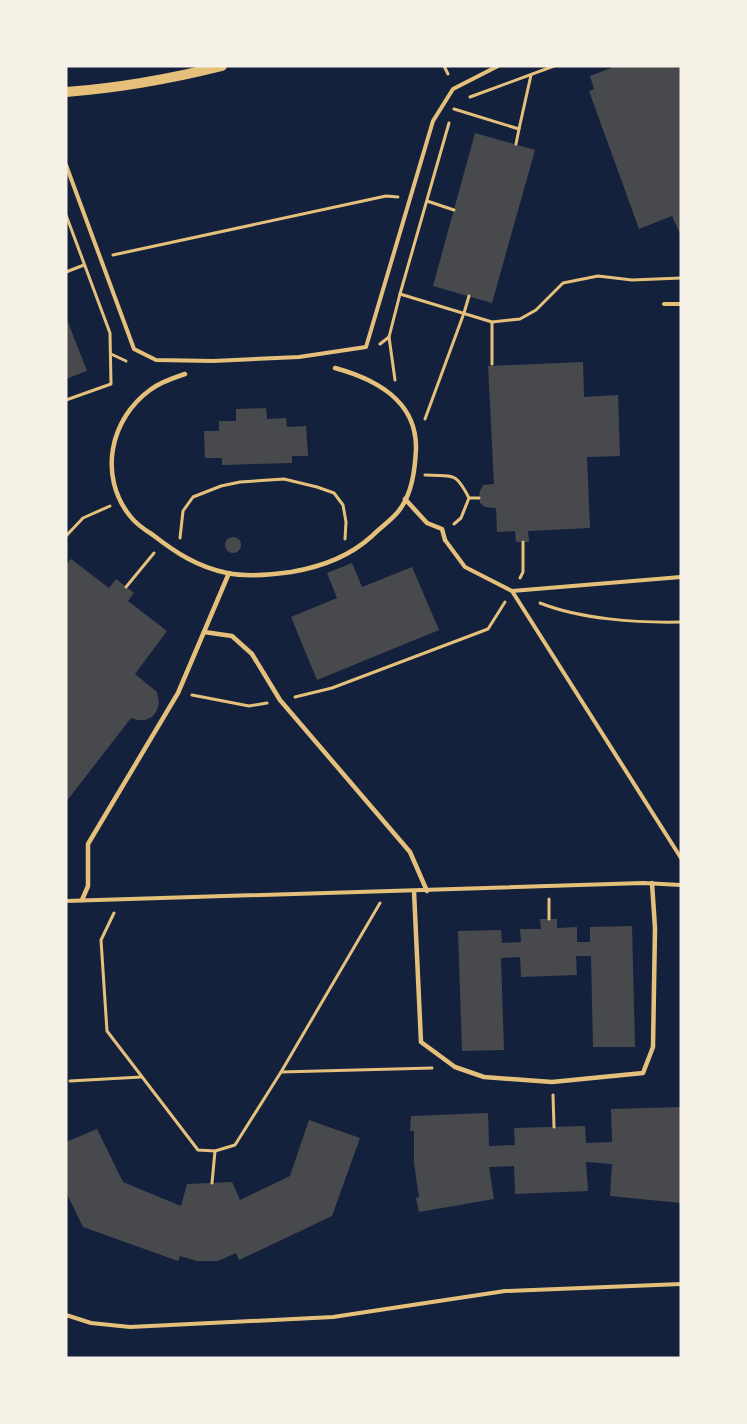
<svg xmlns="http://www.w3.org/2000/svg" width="747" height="1424" viewBox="0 0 747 1424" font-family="'DM Sans',sans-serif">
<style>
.building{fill:#48494c}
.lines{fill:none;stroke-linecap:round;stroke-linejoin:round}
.path{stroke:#e5c07b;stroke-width:3}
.service{stroke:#e5c07b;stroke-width:4}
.pedestrian{stroke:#e5c07b;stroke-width:4.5}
.secondary{stroke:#e5c07b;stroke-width:10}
</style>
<rect width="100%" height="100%" fill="#14213d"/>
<!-- building -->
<g class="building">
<path d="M616,66H681V236L672,216L639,229L589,91L594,89L590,76Z"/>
<path d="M475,133L535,150L492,303L433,286Z"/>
<path d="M66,317L87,371L66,379Z"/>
<path d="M583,362L584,397L618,395L620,456L587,457L590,528L528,531L529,542H516L515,531L497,532L496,508L485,507L480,503L479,498L480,491L483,485L494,484L488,366Z"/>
<path d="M266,408L267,419L286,418L287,427L306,426L308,456H292V463L222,465V458H205L204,431H219V421H236V409Z"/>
<circle cx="233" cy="545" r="8"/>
<path d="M71,559L109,588L116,579L134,593L128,601L167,631L135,674L157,692L159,703L156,712L152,717L145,720H137L131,718L66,802V565Z"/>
<path d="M352,563L362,587L412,567L439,630L317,680L291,617L337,598L327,573Z"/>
<path d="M540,919H557V928L577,927V942H590V927L632,926L635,1047H593L591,956H576L577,975L521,977L520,957L501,958L504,1050L462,1051L458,931L501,930L502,943L521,942L520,929H541Z"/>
<path d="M681,1107V1203L610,1196L612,1164L586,1162L588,1191L515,1194L514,1166L489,1167L494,1199L419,1212L416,1198L419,1197L414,1163V1131H410L411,1116L488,1113L489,1146L515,1145L514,1128L585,1126L586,1143L612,1142L611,1109Z"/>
<path d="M309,1120L360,1138L332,1216L239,1260L236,1253L218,1261H197L180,1256L178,1261L83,1227L66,1192V1142L97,1129L123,1182L181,1206L187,1184L232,1182L240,1200L290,1176Z"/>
</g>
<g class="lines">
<!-- path -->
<g class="path">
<path d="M444,66L448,74"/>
<path d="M470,97L554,66"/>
<path d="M454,109L519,129L531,75"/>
<path d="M516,144L519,129"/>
<path d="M427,201L454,210"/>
<path d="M66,215L110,333L111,384L66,400"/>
<path d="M113,255L386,196L398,197"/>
<path d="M66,272L84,265"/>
<path d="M400,294L492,322L520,319L536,310L563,283L598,276L632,280L681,278"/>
<path d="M389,337L395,380"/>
<path d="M380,344L389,337L400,294L449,123"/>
<path d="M111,354L126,361"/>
<path d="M492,364V322"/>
<path d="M425,419L464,313L469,296"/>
<path d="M425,475C453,477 455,470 469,498L461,518L454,524"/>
<path d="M469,498H479"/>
<path d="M66,536L83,518L110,506"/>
<path d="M180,538L183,511L193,497L221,486L240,482L284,479L317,487L334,493L343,505L346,522L345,539"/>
<path d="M520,578L523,572V542"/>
<path d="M126,587L154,553"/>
<path d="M540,603C580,619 637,623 681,622"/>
<path d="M192,695L249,706L267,703"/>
<path d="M295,697L332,688L488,629L505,602"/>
<path d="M549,899V919"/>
<path d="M114,913L101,940L107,1031L198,1150L215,1151L235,1145L281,1072L380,903"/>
<path d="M281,1072L432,1068"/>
<path d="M70,1081L141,1077"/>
<path d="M553,1095L554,1127"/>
<path d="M212,1183L215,1151"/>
</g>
<!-- service -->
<g class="service">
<path d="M66,165L134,349L156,360L213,361L299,357L366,347L433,121L453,89L498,66"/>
<path d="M664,304H681"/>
<path d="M445,540L465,567L512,591L681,577"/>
<path d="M512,591L681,858"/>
<path d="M66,901L643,883L681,885"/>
<path d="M66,1315L91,1323L130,1327L333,1317L505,1291L681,1284"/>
</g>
<!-- pedestrian -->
<g class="pedestrian">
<path d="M185,374C173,378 160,382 150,390C110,419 98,476 130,516C136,524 145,530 153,535C176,553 198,567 227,573C247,577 270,575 291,572C321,567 349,557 372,536C380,528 390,521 397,513C412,496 415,470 416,449C417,400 375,379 335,368"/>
<path d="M405,499L427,523L442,529L445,540"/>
<path d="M204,632L232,636L252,654L280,700L410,852L427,891"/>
<path d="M414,891L421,1042L455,1067L484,1077L552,1082L643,1073L653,1047L655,928L652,883"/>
<path d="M82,900L88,886V844L178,693L229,573"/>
</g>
<!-- secondary -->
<path class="secondary" d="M66,92C119,88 170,79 222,66"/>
</g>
<!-- border -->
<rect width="747" height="1424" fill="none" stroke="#f6f1e7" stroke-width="135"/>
</svg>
